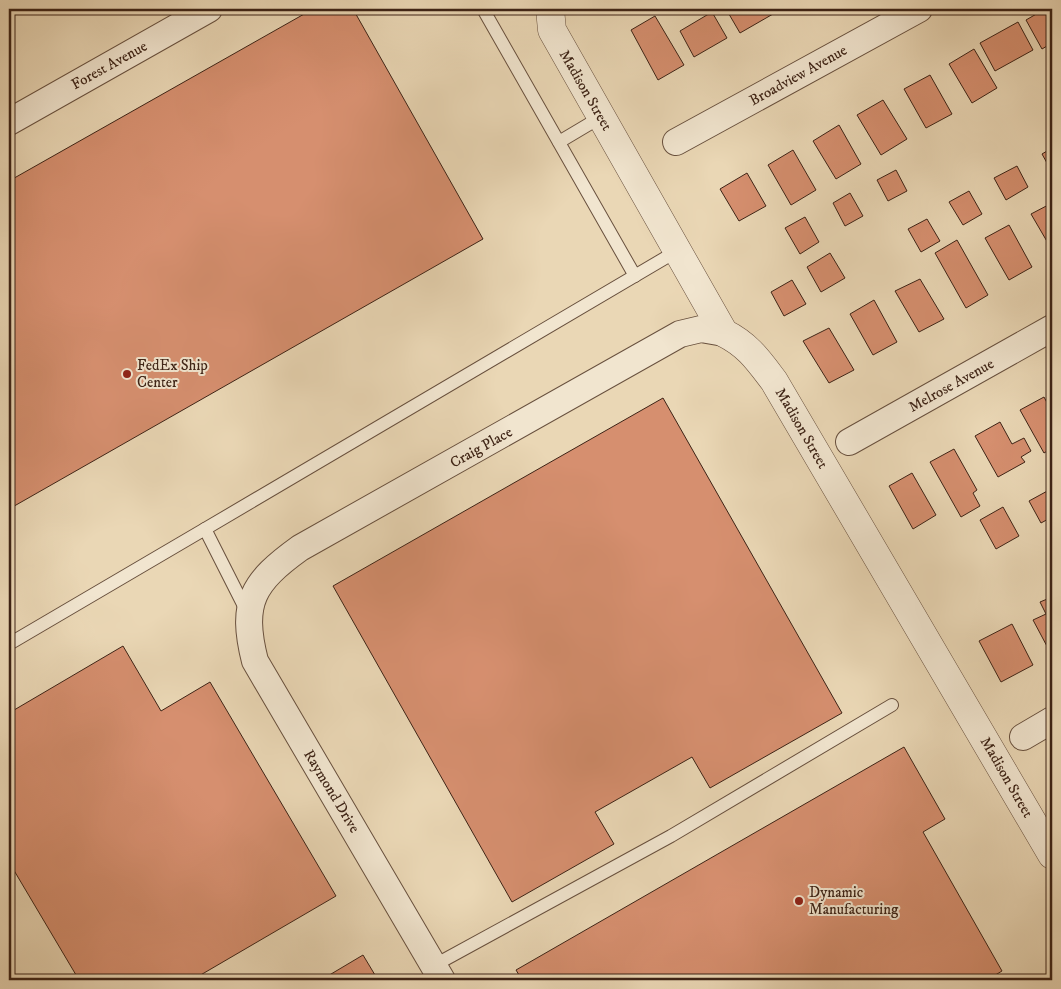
<svg xmlns="http://www.w3.org/2000/svg" width="1061" height="989" viewBox="0 0 1061 989" font-family="'IM FELL DW Pica',serif">
<style>
.building{fill:#d68f6f;stroke:#3d2316}
.lines{fill:none;stroke-linecap:round;stroke-linejoin:round}
.service-casing{stroke:#68503e;stroke-width:14}
.minor-casing{stroke:#68503e;stroke-width:28}
.tertiary-casing{stroke:#68503e;stroke-width:29}
.service{stroke:#f1e5cf;stroke-width:12}
.minor{stroke:#f1e5cf;stroke-width:26}
.tertiary{stroke:#f1e5cf;stroke-width:28}
.poi-dot{fill:#8f2418;stroke:#f1e5cf;stroke-width:2}
.labels{text-anchor:middle;stroke-width:4;stroke-linejoin:round;paint-order:stroke}
.street-label{font-size:15px;fill:#3d2316;stroke:#f1e5cf}
.poi-label{font-size:15px;fill:#3d2316;stroke:#f1e5cf;text-anchor:start}
</style>
<rect width="100%" height="100%" fill="#ead7b5"/>
<filter id="stains"><feTurbulence type="fractalNoise" baseFrequency=".004" numOctaves="4"/><feColorMatrix values="0 0 0 0 .2 0 0 0 0 .09 0 0 0 0 .02 0 0 0 .5 -.17"/></filter>
<radialGradient id="worn" r=".72"><stop offset=".6" stop-color="#630" stop-opacity="0"/><stop offset="1" stop-color="#630" stop-opacity=".3"/></radialGradient>
<!-- building -->
<g class="building">
<path d="M313,9H353L483,239L9,509V181Z"/>
<path d="M726,9H770L773,14L740,33Z"/>
<path d="M1045,9H1052V43L1042,49L1026,20Z"/>
<path d="M712,12L727,38L694,57L680,31Z"/>
<path d="M655,16L684,65L658,80L631,30Z"/>
<path d="M1018,22L1033,50L995,71L980,43Z"/>
<path d="M974,49L997,88L972,103L949,64Z"/>
<path d="M930,75L952,114L926,128L904,89Z"/>
<path d="M883,100L907,139L881,155L857,115Z"/>
<path d="M839,125L861,164L836,179L813,141Z"/>
<path d="M1052,148V172L1042,154Z"/>
<path d="M793,150L816,190L791,205L768,165Z"/>
<path d="M1017,166L1028,187L1006,200L994,178Z"/>
<path d="M896,170L907,191L888,201L877,180Z"/>
<path d="M747,173L766,206L739,221L720,189Z"/>
<path d="M969,191L982,214L963,225L949,202Z"/>
<path d="M850,193L863,216L845,226L833,203Z"/>
<path d="M1052,203V250L1031,214Z"/>
<path d="M805,217L819,242L800,254L785,228Z"/>
<path d="M927,219L940,241L921,252L908,229Z"/>
<path d="M1009,225L1032,267L1009,280L985,238Z"/>
<path d="M957,240L988,295L966,308L935,253Z"/>
<path d="M830,253L845,278L821,292L807,267Z"/>
<path d="M920,279L944,319L919,332L895,291Z"/>
<path d="M792,280L806,304L784,316L771,292Z"/>
<path d="M874,300L897,342L873,355L850,314Z"/>
<path d="M829,328L854,370L829,383L803,341Z"/>
<path d="M1044,397L1052,412V448L1044,453L1020,410Z"/>
<path d="M663,398L842,713L710,788L692,757L595,812L614,844L512,902L333,586Z"/>
<path d="M1000,422L1012,444L1024,438L1031,451L1021,457L1025,462L998,477L975,436Z"/>
<path d="M954,449L977,490L973,493L980,506L961,517L930,462Z"/>
<path d="M912,473L936,515L913,529L889,486Z"/>
<path d="M1051,489L1052,517L1041,523L1029,501Z"/>
<path d="M1003,507L1019,536L996,549L980,520Z"/>
<path d="M1052,597V648L1049,650L1033,620L1046,614L1040,602Z"/>
<path d="M1012,624L1033,665L1001,682L979,641Z"/>
<path d="M123,646L161,711L210,682L336,896L192,980H79L9,862V713Z"/>
<path d="M904,747L945,819L923,832L1002,971L987,980H522L516,970Z"/>
<path d="M363,955L378,980H321Z"/>
</g>
<g class="lines">
<!-- service casing -->
<g class="service-casing">
<g id="service">
<path d="M483,9L635,276"/>
<path d="M559,142L601,117"/>
<path d="M205,529L677,251"/>
<path d="M9,644L205,529L247,612"/>
<path d="M433,966L671,836L892,705"/>
</g>
</g>
<!-- minor casing -->
<g class="minor-casing">
<g id="minor">
<path d="M9,122L209,9"/>
<path d="M676,142L919,9"/>
<path d="M849,442L1052,328"/>
<path d="M1023,737L1052,720"/>
<path d="M442,980L255,661C240,602 253,582 300,548L680,334L701,329L724,333"/>
</g>
</g>
<!-- tertiary casing -->
<g class="tertiary-casing">
<path id="tertiary" d="M550,9L552,30L724,333C748,345 758,360 774,381L1052,855"/>
</g>
<!-- service -->
<use href="#service" class="service"/>
<!-- minor -->
<use href="#minor" class="minor"/>
<!-- tertiary -->
<use href="#tertiary" class="tertiary"/>
</g>
<!-- markers -->
<g class="poi-dot">
<circle cx="127" cy="374" r="5"/>
<circle cx="799" cy="901" r="5"/>
</g>
<g class="labels">
<!-- street labels -->
<g class="street-label">
<text transform="translate(109 65) rotate(-29)" y="5">Forest Avenue</text>
<text transform="translate(798 75) rotate(-29)" y="5">Broadview Avenue</text>
<text transform="translate(586 90) rotate(60)" y="5">Madison Street</text>
<text transform="translate(951 385) rotate(-29)" y="5">Melrose Avenue</text>
<text transform="translate(802 428) rotate(60)" y="5">Madison Street</text>
<text transform="translate(481 447) rotate(-29)" y="5">Craig Place</text>
<text transform="translate(1007 777) rotate(60)" y="5">Madison Street</text>
<text transform="translate(332 791) rotate(59)" y="5">Raymond Drive</text>
</g>
<!-- poi labels -->
<g class="poi-label">
<text x="137" y="370">FedEx Ship<tspan x="137" dy="17">Center</tspan></text>
<text x="809" y="897">Dynamic<tspan x="809" dy="17">Manufacturing</tspan></text>
</g>
</g>
<!-- margin -->
<rect width="1061" height="989" fill="none" stroke="#ead7b5" stroke-width="30"/>
<rect x="10" y="10" width="1041" height="969" fill="none" stroke="#3d2316" stroke-width="2.5"/>
<rect x="15" y="15" width="1031" height="959" fill="none" stroke="#3d2316"/>
<rect width="100%" height="100%" filter="url(#stains)"/>
<rect width="100%" height="100%" fill="url(#worn)"/>
</svg>
